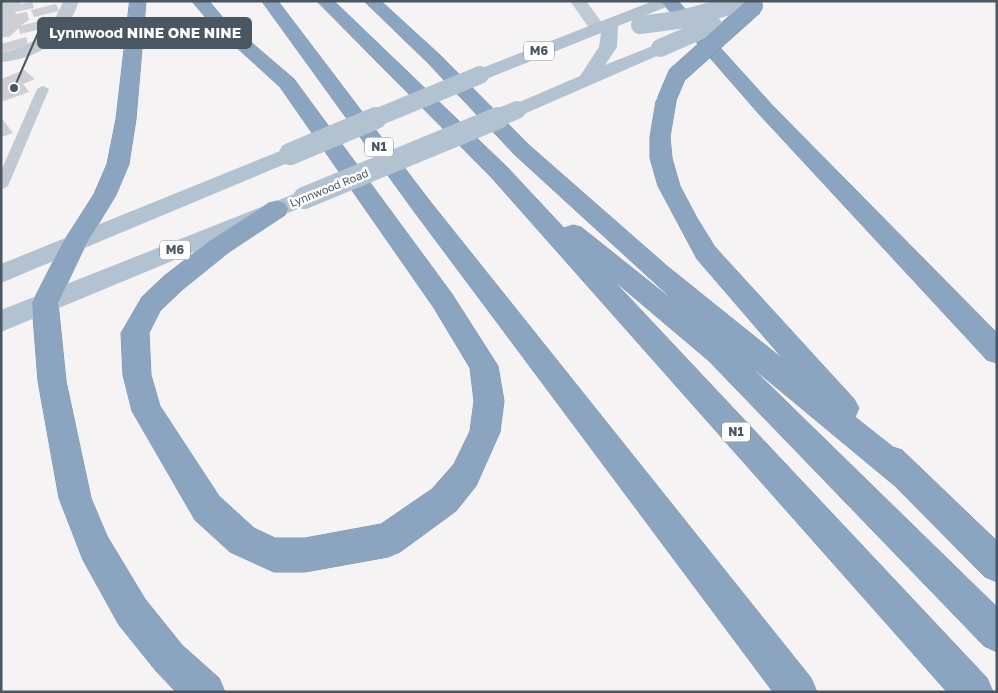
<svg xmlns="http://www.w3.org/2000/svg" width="998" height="693" viewBox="0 0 998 693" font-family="'Golos Text',sans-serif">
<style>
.building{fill:#cdcfd5}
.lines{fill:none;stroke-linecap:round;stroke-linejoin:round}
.highway-casing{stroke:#7690ad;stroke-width:1}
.lane{fill:#c1cad2;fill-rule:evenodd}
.street{fill:#c1cad2;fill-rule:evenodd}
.secondary{fill:#c1cbd6;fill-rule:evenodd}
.primary{fill:#b3c2d1;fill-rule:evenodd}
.highway{fill:#8ba5c1;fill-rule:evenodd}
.highway-bridge-casing{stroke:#7690ad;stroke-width:19;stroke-linecap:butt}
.primary-bridge-far1{stroke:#b3c2d1;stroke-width:18}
.primary-bridge{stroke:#b3c2d1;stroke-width:22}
.highway-bridge{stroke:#8ba5c1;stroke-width:18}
.labels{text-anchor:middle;stroke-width:5;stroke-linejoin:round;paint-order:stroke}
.far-street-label{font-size:11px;fill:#4a5661;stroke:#fff}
.shield{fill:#fff;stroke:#808990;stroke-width:1}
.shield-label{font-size:12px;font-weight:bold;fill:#4a5661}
.leader{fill:none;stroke:#4a5661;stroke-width:2}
.callout-dot{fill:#4a5661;stroke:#fff;stroke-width:2}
.callout{fill:#4a5661;stroke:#4a5661;stroke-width:2}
.callout-label{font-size:15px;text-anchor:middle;font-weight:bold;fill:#fff}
</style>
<rect width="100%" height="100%" fill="#f5f3f3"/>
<!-- building -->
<g class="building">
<path d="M4,1H19L21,4L32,1L34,8L15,12L16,14L27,12L29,20L20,26L43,20L46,28L20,34L19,28L9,37H1V3Z"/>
<path d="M56,4L59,11L34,17L31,10Z"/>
<path d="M26,37L29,46L1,52V44Z"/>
<path d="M24,70L35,79L23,84L29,92L1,102V79Z"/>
<path d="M1,117L13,133L1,137Z"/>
</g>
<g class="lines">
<!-- highway casing -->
<g class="highway-casing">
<g id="highway">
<path d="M130,1H146L136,119L129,164L116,195L85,246L58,303L66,381L91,498L107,536L145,599L182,645L219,678L225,692H176L156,671L119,625L83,560L59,498L38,381L32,303L62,244L94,194L107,164L116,119Z"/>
<path d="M192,1H209L224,19L294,79L452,294L498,366L504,401L500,432L476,486L456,511L400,552L388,557L305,572H274L230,552L195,520L132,411L123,375L121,333L142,297L164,276L211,240L269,203L277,201L285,203L288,209L285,215L229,252L182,290L160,311L149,333L151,375L160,406L219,496L254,528L275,538H305L381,524L432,489L454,464L470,431L474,401L470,368L434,308L280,87L212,25Z"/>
<path d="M262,1H278L429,200L811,678L817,692H773L413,210Z"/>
<path d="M317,1H334L507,167L564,228L573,225L581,227L680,306L515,155L428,63L364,1H381L440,55L529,145L667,266L784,360L697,259L658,186L650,158V137L656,101L659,97L666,95L673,97L676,101L670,137L672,158L680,186L697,218L715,247L854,399L859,408L855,417L893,447L902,450L997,541V582L985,577L895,486L748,364L997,607V652L984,646L709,361L611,278L987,678L993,692H947L491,177Z"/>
<path d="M661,1H678L773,106L997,333V363L987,360L759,114Z"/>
</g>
</g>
<!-- lane -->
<path class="lane" d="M43,86L49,89L8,186L1,190V171L37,89Z"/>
<!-- street -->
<path class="street" d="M63,1H79C67,38 40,59 1,62V52C32,49 53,29 63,1Z"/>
<!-- secondary -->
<path class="secondary" d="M570,1H586L606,28L604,32H592Z"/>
<!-- primary -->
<g class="primary">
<path d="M653,1H676L674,4L618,26L617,47L605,65L660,43L666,44L669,48L666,52L524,114L517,116L510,114L507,110L510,106L580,76L599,47L601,33L486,79L480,80L474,79L471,75L474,71Z"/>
<path d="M290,147L297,149L300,154L297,159L1,283V264Z"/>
<path d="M304,190L312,193L315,198L312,203L1,332V310Z"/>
</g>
<!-- highway -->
<use href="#highway" class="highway"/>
<!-- highway-bridge casing -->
<g class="highway-bridge-casing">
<path id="highway-bridge" d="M666,101L677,75L754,6"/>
</g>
<!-- primary-bridge-far1 -->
<g class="primary-bridge-far1">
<path d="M640,25L678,20L748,1"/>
<path d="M660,48L713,25"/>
<path d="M373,119L480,75"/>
<path d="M495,119L517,110"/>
</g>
<!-- primary-bridge -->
<g class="primary-bridge">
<path d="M290,154L376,118"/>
<path d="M304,198L498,118"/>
</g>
<!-- highway-bridge -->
<use href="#highway-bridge" class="highway-bridge"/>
</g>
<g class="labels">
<!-- far-street labels -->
<g class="far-street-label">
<text transform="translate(329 188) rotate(-22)" y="4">Lynnwood Road</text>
</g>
<!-- shield labels -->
<g class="shield">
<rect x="524" y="41.5" width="30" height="19" rx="4"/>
<rect x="365" y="137.5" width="28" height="19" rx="4"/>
<rect x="160" y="240.5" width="30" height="19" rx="4"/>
<rect x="722" y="422.5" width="28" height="19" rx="4"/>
</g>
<g class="shield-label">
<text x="539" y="55">M6</text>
<text x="379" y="151">N1</text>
<text x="175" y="254">M6</text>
<text x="736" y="436">N1</text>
</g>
</g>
<!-- callouts -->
<path class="leader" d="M14 88L38 33"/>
<circle class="callout-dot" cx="14" cy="88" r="5"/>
<rect class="callout" x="38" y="18" width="213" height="30" rx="5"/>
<g class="callout-label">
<text x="145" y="38">Lynnwood NINE ONE NINE</text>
</g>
<!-- border -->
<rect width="998" height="693" fill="none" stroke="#4a5661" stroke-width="5"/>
</svg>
